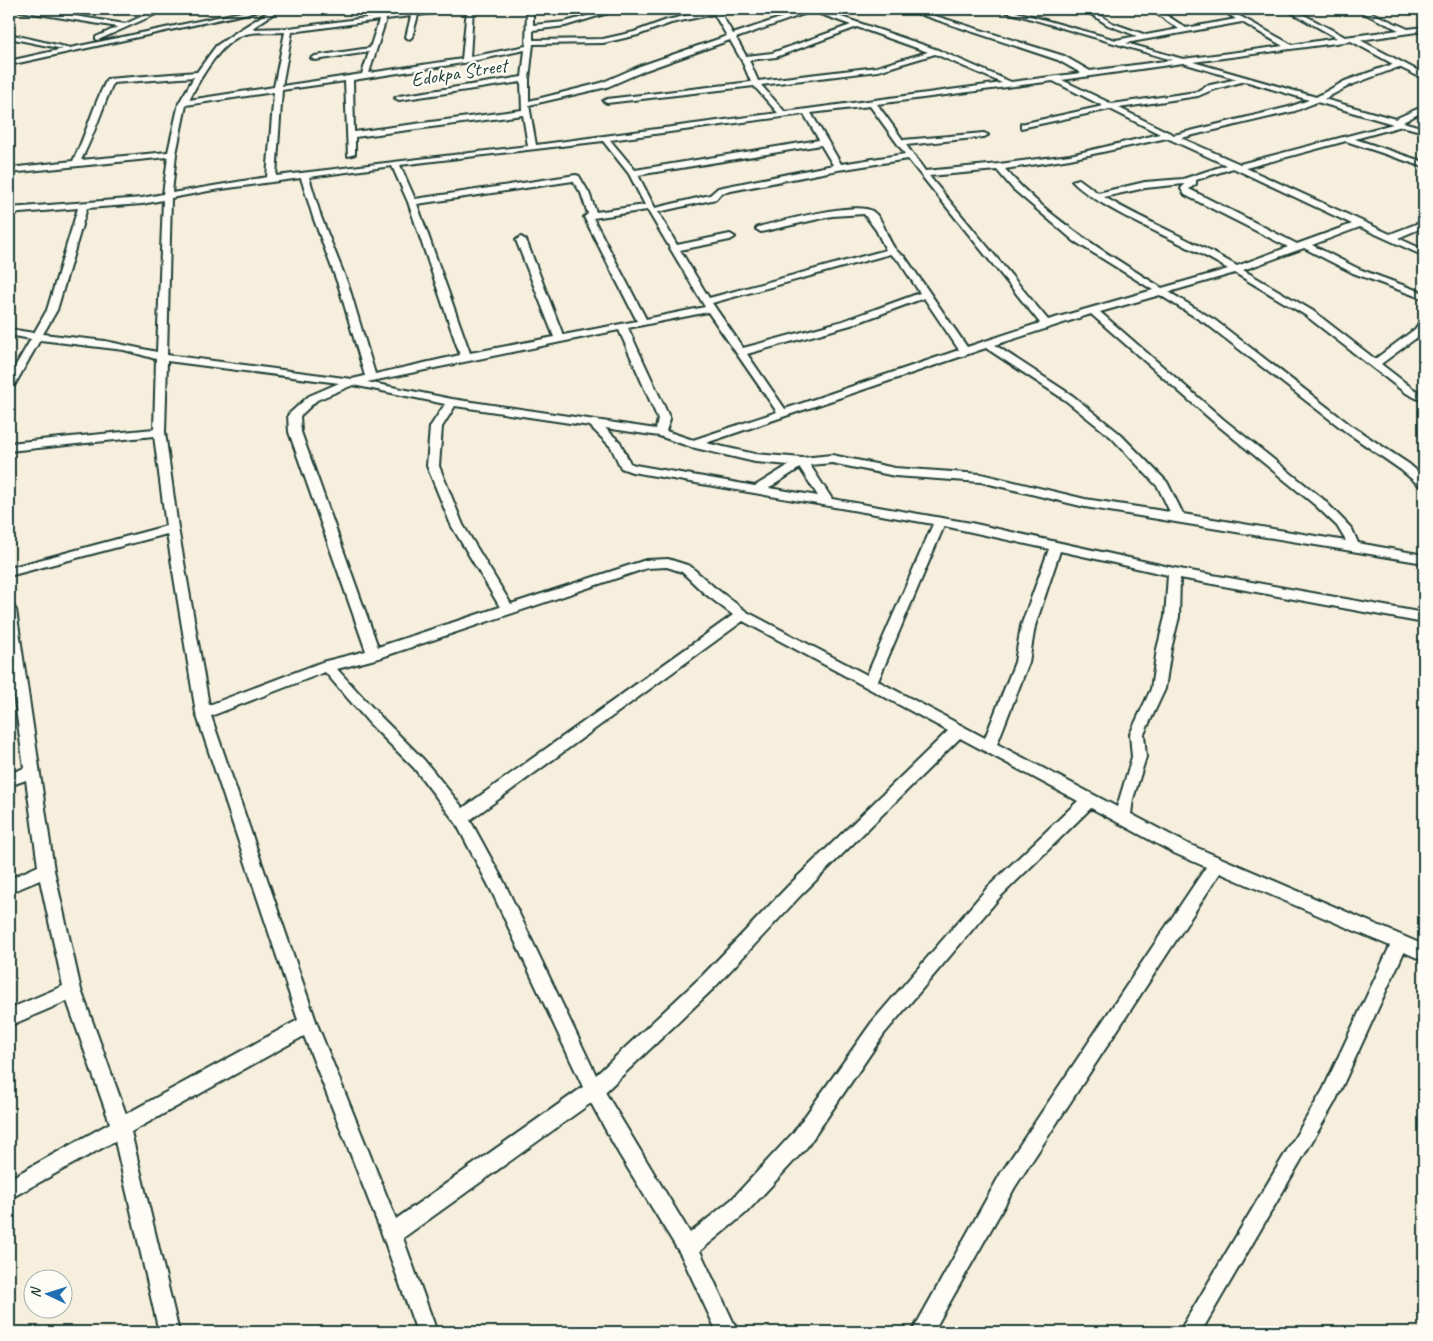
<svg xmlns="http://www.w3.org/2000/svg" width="1433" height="1341" viewBox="0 0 1433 1341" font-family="Caveat,sans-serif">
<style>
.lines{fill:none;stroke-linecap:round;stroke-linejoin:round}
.street-casing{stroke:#1f3d34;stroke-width:4}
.street{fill:#fdfcf7;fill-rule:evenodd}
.labels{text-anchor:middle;stroke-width:4.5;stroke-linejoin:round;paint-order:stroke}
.far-street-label{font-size:20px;fill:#1f3d34;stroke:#fdfcf7}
</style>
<rect width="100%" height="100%" fill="#f7efdd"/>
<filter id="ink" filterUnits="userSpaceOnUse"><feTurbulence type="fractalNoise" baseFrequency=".02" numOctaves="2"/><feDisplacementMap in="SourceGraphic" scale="10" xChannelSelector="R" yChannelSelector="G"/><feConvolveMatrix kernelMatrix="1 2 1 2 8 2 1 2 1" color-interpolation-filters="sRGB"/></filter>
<g filter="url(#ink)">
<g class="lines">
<!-- street casing -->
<g class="street-casing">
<g id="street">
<path d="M17,9H31L125,24L159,9H167L98,40L96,39V37L118,27L20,11Z"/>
<path d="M256,9H267L9,65V61L63,49L9,38V34L70,48Z"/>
<path d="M273,9H280L251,29L289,28L436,9H452L449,11L418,15L412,37L409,39L406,37L411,16L386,19L369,73L462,59L467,9H473L470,57L526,46L527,9H533V25L565,22L612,9H621L565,26L533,30V40L603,39L634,32L667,20L716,9H723L720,12L733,34L807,9H818L938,50L1011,82L1081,73L1058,60L904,9H913L1064,56L1090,71L1172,60L997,9H1006L1116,40L1137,36L1108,25L1083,9H1090L1112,23L1146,35L1179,29L1150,9H1157L1186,28L1236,19L1220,9H1227L1292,45L1337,38L1285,9H1293L1345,37L1399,30L1355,9H1363L1408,29L1424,27V31L1360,40L1424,74V79L1399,67L1351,85L1324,99L1395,119L1424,106V111L1403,122L1424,128V132L1402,126L1355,139L1424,162V167L1346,141L1246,168L1390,234L1424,221V227L1398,238L1424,250V256L1360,227L1312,245L1359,269L1424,293V299L1353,273L1304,248L1243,270L1313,311L1375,359L1415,329L1420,322L1424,321L1423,333L1381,364L1412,388L1424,395V402L1404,392L1305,315L1235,273L1169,292L1216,321L1353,427L1409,464L1424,477V487L1420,486L1401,470L1345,431L1208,325L1160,295L1100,312L1223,419L1323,499L1352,529L1358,543L1424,555V563L1085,507L981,482L895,476L832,463L810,465L832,499L971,523L1174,568L1424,613V623L1180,578L1179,617L1171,649L1165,689L1144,734L1146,757L1133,799L1131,814L1186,843L1424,945V961L1404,952L1335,1102L1201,1332H1179L1323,1090L1390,946L1220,873L1015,1187L933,1332H912L1001,1173L1206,867L1174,853L1091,808L1000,897L884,1034L807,1147L746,1213L700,1251L738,1332H717L681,1255L619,1154L591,1103L403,1238L437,1332H417L382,1234L304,1036L131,1132L179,1332H159L115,1141L9,1199V1179L110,1123L67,1001L9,1026V1009L63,986L40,880L9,893V879L38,866L26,780L9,786V774L24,768L9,656V605L14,607L16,610L54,870L81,990L126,1114L298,1020L196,713L167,534L9,576V568L166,526L154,436L9,451V443L154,429L156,359L124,350L40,340L14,386L9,389V377L31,339L9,335V329L34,333L47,310L78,208L9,214V208L142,198L163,194L168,157L9,173V168L73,161C86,135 93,106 107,79L197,72L216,46L238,31ZM812,11L851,25L772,53L746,56L736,38ZM714,14L727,36L640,66L601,83L529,101V79L533,44L603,43L638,35L671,23ZM379,20L370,48L315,56L311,58L315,60L369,52L362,74L282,86L292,32ZM1242,22L1283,46L1183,59L1126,43ZM857,27L928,52L877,67L758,81L749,60L776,57ZM285,32L274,87L189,100C199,80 222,39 246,34C258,31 273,33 285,32ZM730,40L742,61L751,82L607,99L603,101L607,103L754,86L778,113L536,145L529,105L607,87L646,70ZM1351,41L1393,64L1345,81L1316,97L1193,62ZM525,50L522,77L399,96L395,98L399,100L521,82L522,110L354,132L353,80L463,63ZM935,54L1002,83L785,112L761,85L878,71ZM1183,63L1237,79L1206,86L1196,92L1112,104L1062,80ZM194,77L179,103L168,152L81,160C94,135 102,109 113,83ZM345,81L348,156L355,154V137L523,115L528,146L276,176L282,90ZM1053,81L1103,106L1021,124V128L1110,109L1160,134L1070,155L999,164L925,171L906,145L984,137L988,135L984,133L903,140L877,104ZM1245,81L1309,100L1289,107L1174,135L1119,108L1198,96L1212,90ZM274,92L267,177L172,193L176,154L186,105ZM1317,102L1393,124L1240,164L1181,138L1295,111ZM870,106L905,154L841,164L811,113ZM804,114L819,140L635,170L610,140ZM1167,138L1226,165L1183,179L1145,182L1098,193L1079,179L1072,181C1082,192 1097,200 1110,208C1148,230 1190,246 1228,269L1162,288C1106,253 1048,219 1005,169L1070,159ZM603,141L629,174L645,205L596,212L589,193L579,176L576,175L415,199L400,165ZM821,145L833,165L718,188L710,195L655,208L638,175ZM908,159L1040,323L967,347L905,257C902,255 898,253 896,250C886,239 885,220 872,211C856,201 778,222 758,227L756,229L761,232L832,216L864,214L876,230L886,250L709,298L680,250L730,240L735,237L730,234L677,245L658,212L716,199L721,193L838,170ZM392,166L408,202L460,355L375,374L349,287L321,217L309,177ZM1233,168L1352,224L1297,244L1189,189L1196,184V180ZM997,170L1013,189L1074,241L1153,290L1048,320L929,176ZM301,178L313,217L339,287L365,376L352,379L167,355L171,198L214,190ZM573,181L581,193L588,214L584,217L637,321L563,335L526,240L521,237L516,240L554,337L470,353L417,204ZM1184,184L1181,189L1185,195L1288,247L1237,266C1194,241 1147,222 1104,197L1145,188ZM163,200L157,352L105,341L43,334L57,310L87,208L142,204ZM647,210L648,211L705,307L646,319L593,218ZM890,254L899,261L920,293L843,321L743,348L712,303ZM924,298L959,350L785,409L747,354L851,325ZM708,312L777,412L693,440L666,431L670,419L628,328ZM1091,314L1215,423L1315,505L1337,526L1346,541L1183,514L1167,482L1119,433L1073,396L995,345ZM619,330L658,419L656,429L452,399L367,382ZM986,348L1065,400L1111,437L1158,487L1170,512L1085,499L981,474L895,468L832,455L802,458L755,454L706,443ZM167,361L339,383L309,396L290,413L288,415L289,432L366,651L322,662L209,705L178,528L165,432ZM353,385L445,404L430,427L427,466L451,525L500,607L378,647L301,432L300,416L317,400ZM455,406L590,426L611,447L621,468L632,472L933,524L867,675L747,612L714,587L690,566L668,559L646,560L511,604L463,525L439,466L442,427ZM605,428L659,436L691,447L755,462L789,465L755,486L635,465L630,463L620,442ZM800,468L818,496L769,488ZM944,526L1049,549L1021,626L1015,662L985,738L878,681ZM1060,551L1168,575L1165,617L1157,649L1151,689L1130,734L1132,757L1117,807L997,744L1029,662L1035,626ZM667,567L682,572L704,593L733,615L463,808L424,760L380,716L337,669L379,658L647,568ZM743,621L948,731L789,885L703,975L596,1075L504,882L470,820ZM325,672L370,724L414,768L456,823L492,892L583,1087L396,1219L317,1024L211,716ZM960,738L1078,801L988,887L872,1022L793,1133L732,1199L690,1233L605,1092L715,987L801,895Z"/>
</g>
</g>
<!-- street -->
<use href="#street" class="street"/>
</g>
</g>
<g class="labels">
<!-- far-street labels -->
<g class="far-street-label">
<text transform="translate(459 72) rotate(-9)" y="7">Edokpa Street</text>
</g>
</g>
<!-- margin -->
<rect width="1433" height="1341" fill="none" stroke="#fdfcf7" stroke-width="30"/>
<rect x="15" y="15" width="1403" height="1311" fill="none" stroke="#1f3d34" stroke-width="2" filter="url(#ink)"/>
<!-- north arrow -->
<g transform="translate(48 1294) rotate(274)"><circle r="24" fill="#fdfcf7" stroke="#a4b0a9"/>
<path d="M0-4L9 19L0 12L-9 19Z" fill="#1f6fb2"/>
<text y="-8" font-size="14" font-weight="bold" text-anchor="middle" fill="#1f3d34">N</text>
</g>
</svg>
